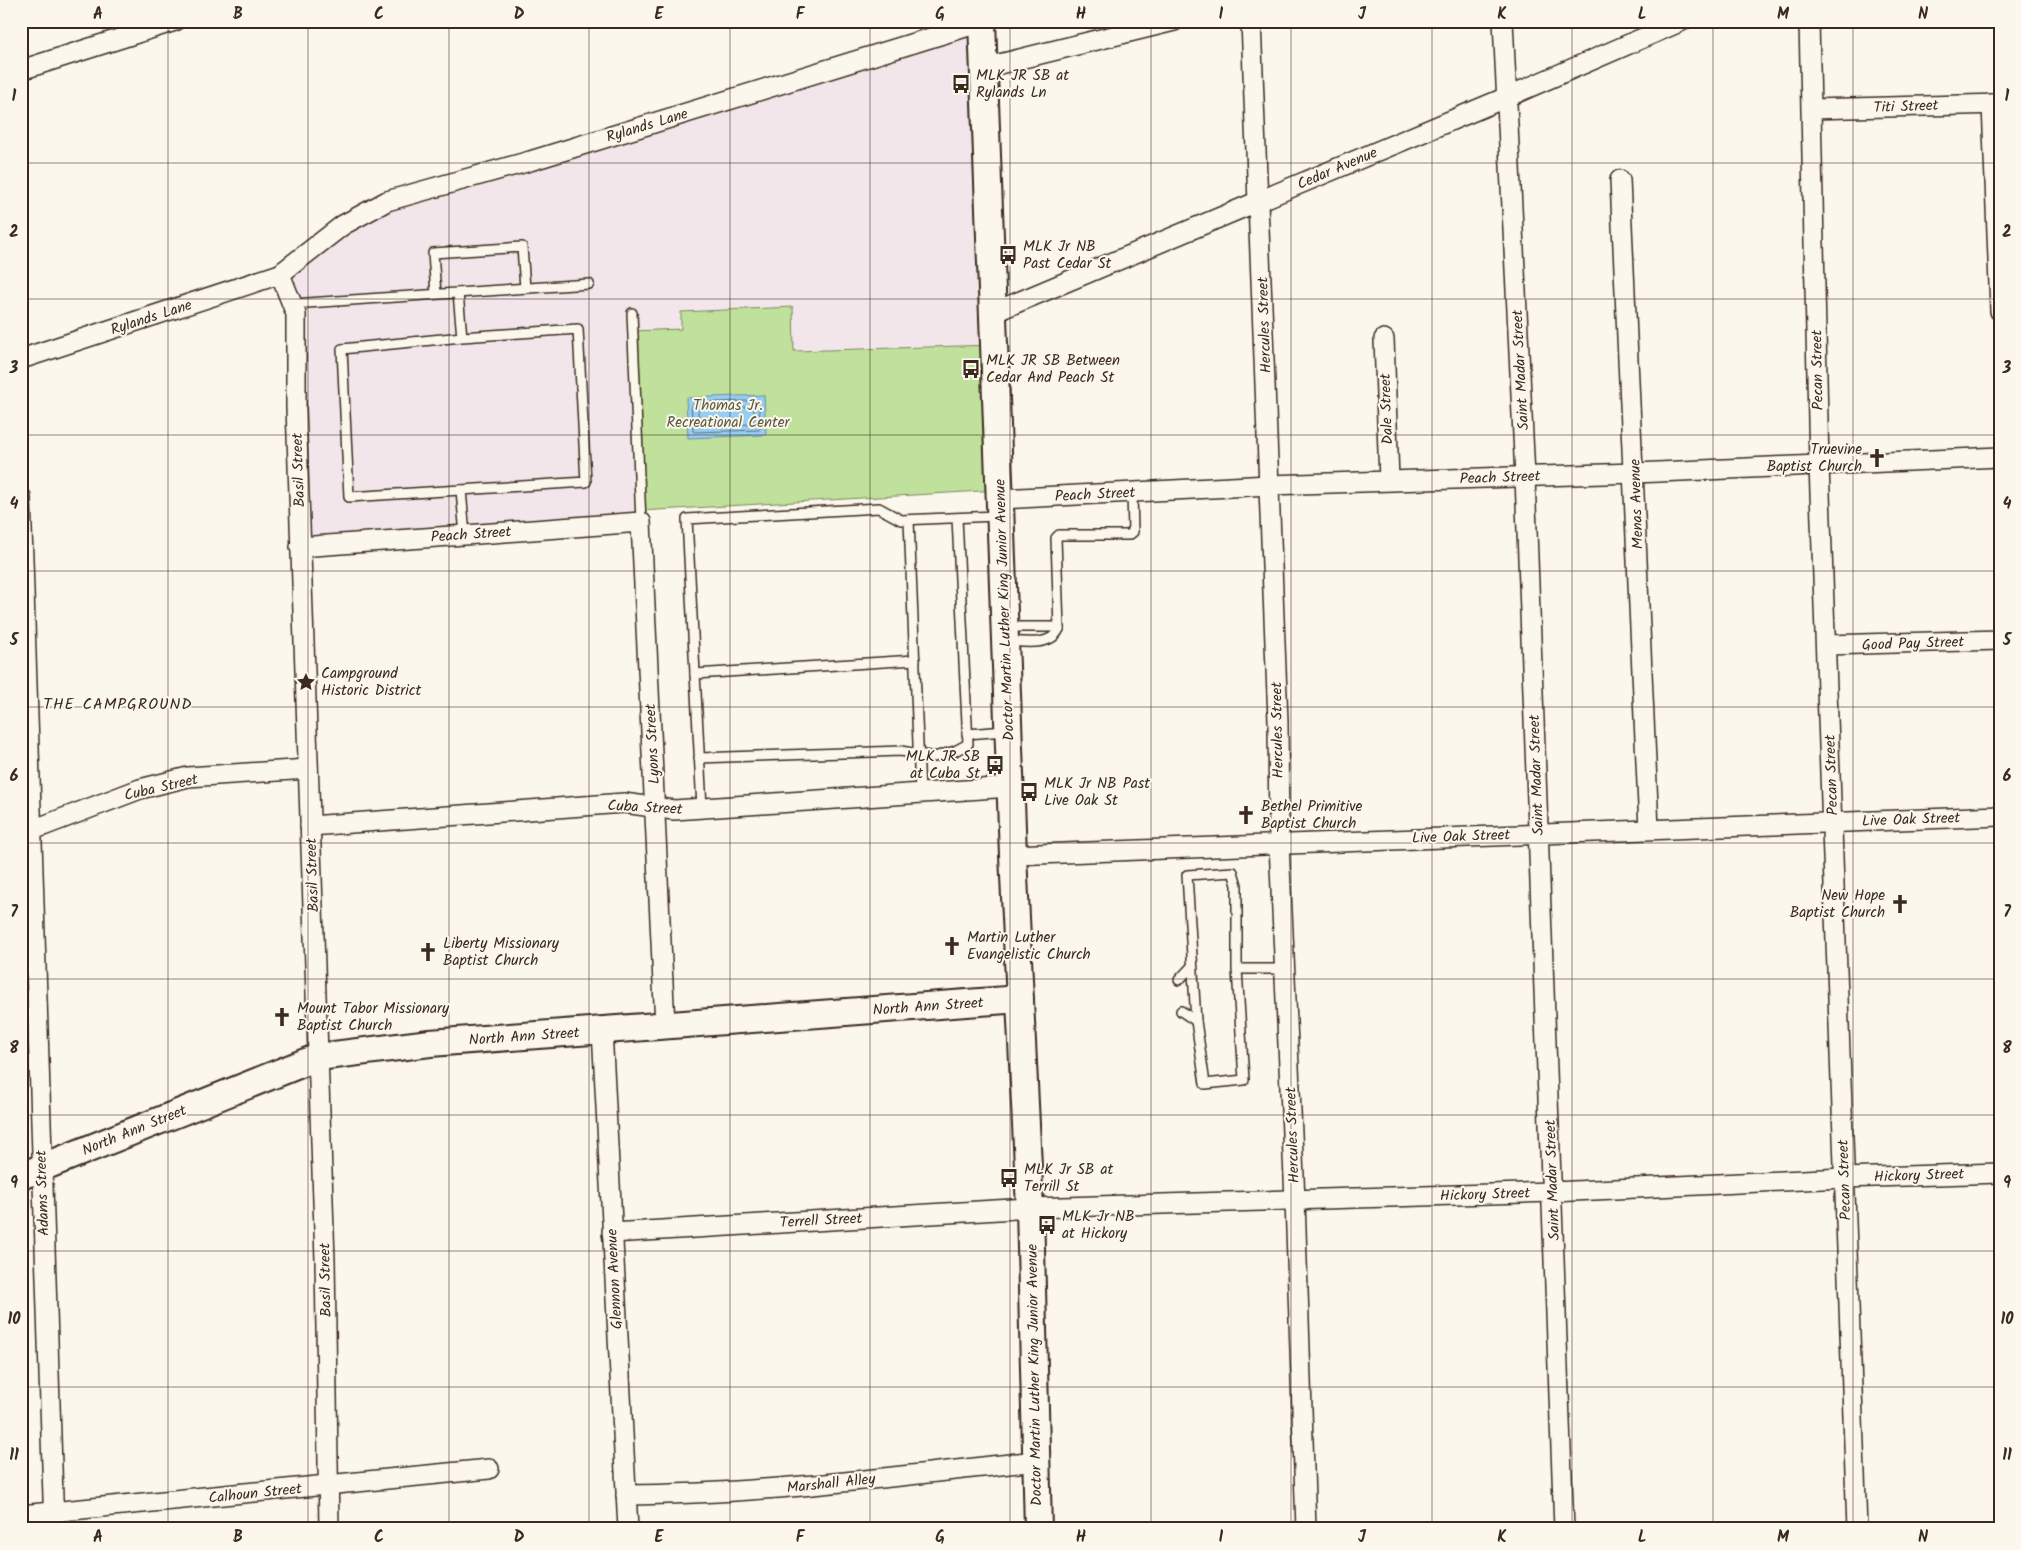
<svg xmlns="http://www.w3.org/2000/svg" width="2021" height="1550" viewBox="0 0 2021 1550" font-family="Kalam,sans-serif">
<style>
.built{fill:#f2e6eb}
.green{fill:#bfe19b;stroke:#7d865c}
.water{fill:#95cef4;stroke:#718c9e}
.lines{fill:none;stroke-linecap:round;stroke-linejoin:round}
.shore{stroke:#5f6c74;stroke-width:1}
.lane-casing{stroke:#3b2a1e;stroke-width:12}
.street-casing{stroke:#3b2a1e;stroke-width:22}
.secondary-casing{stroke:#3b2a1e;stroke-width:30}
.lane{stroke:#fbf7ec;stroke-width:9}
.street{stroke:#fbf7ec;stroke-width:19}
.secondary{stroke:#fbf7ec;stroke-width:26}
.grid{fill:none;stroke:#3b2a1e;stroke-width:1;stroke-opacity:0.55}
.labels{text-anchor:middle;stroke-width:4;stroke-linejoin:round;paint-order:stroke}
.poi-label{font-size:15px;fill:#3b2a1e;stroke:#fbf7ec;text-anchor:start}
.street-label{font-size:15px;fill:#3b2a1e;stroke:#fbf7ec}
.park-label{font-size:15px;fill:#5c583d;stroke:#fbf7ec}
.neighbourhood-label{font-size:16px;letter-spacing:1px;fill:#3b2a1e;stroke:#fbf7ec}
.neatline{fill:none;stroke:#3b2a1e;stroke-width:2}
.grid-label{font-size:16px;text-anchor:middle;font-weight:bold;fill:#3b2a1e}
</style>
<rect width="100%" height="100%" fill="#fbf7ec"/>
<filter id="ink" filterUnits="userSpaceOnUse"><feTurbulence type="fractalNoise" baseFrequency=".02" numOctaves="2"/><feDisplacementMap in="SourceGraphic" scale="10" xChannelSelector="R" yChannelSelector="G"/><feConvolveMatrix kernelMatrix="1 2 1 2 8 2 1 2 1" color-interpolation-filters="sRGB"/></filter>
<g filter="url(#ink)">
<!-- built -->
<path class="built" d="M982,22L993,345L794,351L793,307L681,312V329L641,522L300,547L296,314L280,274L343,225Z"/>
<!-- green -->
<path class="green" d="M793,307L794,351L993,345L999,490L641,511L633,331L681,329V312Z"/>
<!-- water -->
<path class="water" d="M764,395L766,435L688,438L686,398Z"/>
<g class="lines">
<!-- shore -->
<g class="shore">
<path d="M758,401L761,427L759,430L695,432L693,431L691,405L693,403Z"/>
<path d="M752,407C755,410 755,420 753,424L701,426L699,424L698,411L700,409Z"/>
</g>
<!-- lane casing -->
<g class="lane-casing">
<g id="lane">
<path d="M458,293L462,337L342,349L349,497L586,482L578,329L462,337"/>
<path d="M436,294L433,253L522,247L525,288"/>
<path d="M292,304L589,284"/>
<path d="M632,313L641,522"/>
<path d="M461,490L465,535"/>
<path d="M909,520L920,793"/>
<path d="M1007,627H1056L1059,629C1051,647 1024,642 1008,641"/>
<path d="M1059,629L1056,538L1059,535H1129L1133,532L1132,492"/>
<path d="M695,674L915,660"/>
<path d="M967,734L1005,731"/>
<path d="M699,758L901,751L934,757L955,751L968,744L957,518"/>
<path d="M702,808L687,519L879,508L901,520L997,516"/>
<path d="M1237,969V885L1233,872L1187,875L1196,1021L1205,1084L1244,1080L1237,969H1285"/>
<path d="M1179,980L1192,966"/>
<path d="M1181,1011L1196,1021"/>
</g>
</g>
<!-- street casing -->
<g class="street-casing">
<g id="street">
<path d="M1251,21L1278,721L1279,844L1295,1200L1306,1529"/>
<path d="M1503,21L1525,477L1564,1529"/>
<path d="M1809,21L1819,465L1857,1529"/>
<path d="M983,68L1174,21"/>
<path d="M21,70L175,21"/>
<path d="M1992,104L2000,311"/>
<path d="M1812,109L2000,104"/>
<path d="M1620,180L1649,829"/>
<path d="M280,274L296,314V406L325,1260L329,1529"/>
<path d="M992,313L1507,97L1682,21"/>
<path d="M1384,339L1389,480"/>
<path d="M21,359L280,274L343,225L387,201L530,161L982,22"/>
<path d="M21,497L54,1529"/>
<path d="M1000,499L1269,485L1635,473L2000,457"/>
<path d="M300,547L641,522L665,1025"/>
<path d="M1827,645L2000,640"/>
<path d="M310,826L624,803L674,810L1010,787"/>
<path d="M22,834L140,789L188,777L308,769"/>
<path d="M1013,855L2000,816"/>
<path d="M602,1030L628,1529"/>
<path d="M612,1233L1030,1208L1553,1192L1843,1178L2000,1173"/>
<path d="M626,1495C763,1494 900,1476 1036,1461"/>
<path d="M21,1515L489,1469"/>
</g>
</g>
<!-- secondary casing -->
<g class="secondary-casing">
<g id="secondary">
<path d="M982,21L1013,855L1030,1208L1038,1529"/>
<path d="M21,1176L318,1057L430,1043L1020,999"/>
</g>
</g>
<!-- lane -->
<use href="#lane" class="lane"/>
<!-- street -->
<use href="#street" class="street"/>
<!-- secondary -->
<use href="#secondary" class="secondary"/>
</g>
</g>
<!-- grid -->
<path class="grid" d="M168,21V1529M308,21V1529M449,21V1529M589,21V1529M730,21V1529M870,21V1529M1010,21V1529M1151,21V1529M1291,21V1529M1432,21V1529M1572,21V1529M1713,21V1529M1853,21V1529M21,163H2000M21,299H2000M21,435H2000M21,571H2000M21,707H2000M21,843H2000M21,979H2000M21,1115H2000M21,1251H2000M21,1387H2000"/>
<!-- icons -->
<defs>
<g id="bus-bare" transform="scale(1.5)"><path d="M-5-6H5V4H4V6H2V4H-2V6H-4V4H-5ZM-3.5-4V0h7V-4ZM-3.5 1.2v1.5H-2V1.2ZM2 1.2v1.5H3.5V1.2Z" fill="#3b2a1e" stroke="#fbf7ec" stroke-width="2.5" paint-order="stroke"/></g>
<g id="church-bare" transform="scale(1.5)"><path d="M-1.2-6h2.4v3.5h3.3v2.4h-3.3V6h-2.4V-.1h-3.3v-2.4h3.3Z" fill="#3b2a1e" stroke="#fbf7ec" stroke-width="2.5" paint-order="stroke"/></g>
<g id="sight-bare" transform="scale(1.5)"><path d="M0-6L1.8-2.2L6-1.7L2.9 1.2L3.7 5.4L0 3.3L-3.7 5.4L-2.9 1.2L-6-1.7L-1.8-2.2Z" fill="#3b2a1e" stroke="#fbf7ec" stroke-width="2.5" paint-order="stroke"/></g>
</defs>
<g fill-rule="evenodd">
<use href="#bus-bare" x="961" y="84"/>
<use href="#bus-bare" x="1008" y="255"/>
<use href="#bus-bare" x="971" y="369"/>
<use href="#church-bare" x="1877" y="458"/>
<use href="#sight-bare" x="306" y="682"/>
<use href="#bus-bare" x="995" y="765"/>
<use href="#bus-bare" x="1029" y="792"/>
<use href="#church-bare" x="1246" y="815"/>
<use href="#church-bare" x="1900" y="904"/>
<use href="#church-bare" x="952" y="946"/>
<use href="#church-bare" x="428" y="952"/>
<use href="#church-bare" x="282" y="1017"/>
<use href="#bus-bare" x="1009" y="1178"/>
<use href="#bus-bare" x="1047" y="1225"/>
</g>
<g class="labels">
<!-- poi labels -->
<g class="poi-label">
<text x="976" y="80">MLK JR SB at<tspan x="976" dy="17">Rylands Ln</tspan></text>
<text x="1023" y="251">MLK Jr NB<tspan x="1023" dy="17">Past Cedar St</tspan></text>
<text x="986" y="365">MLK JR SB Between<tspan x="986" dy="17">Cedar And Peach St</tspan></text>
<text x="1862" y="454" text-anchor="end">Truevine<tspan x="1862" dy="17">Baptist Church</tspan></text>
<text x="321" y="678">Campground<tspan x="321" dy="17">Historic District</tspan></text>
<text x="980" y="761" text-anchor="end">MLK JR SB<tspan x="980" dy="17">at Cuba St</tspan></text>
<text x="1044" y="788">MLK Jr NB Past<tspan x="1044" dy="17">Live Oak St</tspan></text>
<text x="1261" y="811">Bethel Primitive<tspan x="1261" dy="17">Baptist Church</tspan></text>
<text x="1885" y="900" text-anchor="end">New Hope<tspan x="1885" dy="17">Baptist Church</tspan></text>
<text x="967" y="942">Martin Luther<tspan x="967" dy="17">Evangelistic Church</tspan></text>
<text x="443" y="948">Liberty Missionary<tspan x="443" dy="17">Baptist Church</tspan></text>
<text x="297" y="1013">Mount Tabor Missionary<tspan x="297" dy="17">Baptist Church</tspan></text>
<text x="1024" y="1174">MLK Jr SB at<tspan x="1024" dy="17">Terrill St</tspan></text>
<text x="1062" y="1221">MLK Jr NB<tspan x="1062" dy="17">at Hickory</tspan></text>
</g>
<!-- street labels -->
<g class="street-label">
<text transform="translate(1906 106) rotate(-2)" y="5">Titi Street</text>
<text transform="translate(647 125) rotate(-17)" y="5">Rylands Lane</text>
<text transform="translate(1337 168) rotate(-23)" y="5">Cedar Avenue</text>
<text transform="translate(151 317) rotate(-18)" y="5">Rylands Lane</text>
<text transform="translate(1264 325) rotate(-92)" y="5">Hercules Street</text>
<text transform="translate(1520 370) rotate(-93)" y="5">Saint Madar Street</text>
<text transform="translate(1817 370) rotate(-91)" y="5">Pecan Street</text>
<text transform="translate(1386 409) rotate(-92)" y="5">Dale Street</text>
<text transform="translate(298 470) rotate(-92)" y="5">Basil Street</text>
<text transform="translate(1500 477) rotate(-2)" y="5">Peach Street</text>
<text transform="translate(1095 494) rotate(-3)" y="5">Peach Street</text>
<text transform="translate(1636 504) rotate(-92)" y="5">Menas Avenue</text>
<text transform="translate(471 534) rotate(-4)" y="5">Peach Street</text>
<text transform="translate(1004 610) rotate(-92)" y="5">Doctor Martin Luther King Junior Avenue</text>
<text transform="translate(1913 643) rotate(-2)" y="5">Good Pay Street</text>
<text transform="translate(1277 730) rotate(-91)" y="5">Hercules Street</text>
<text transform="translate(652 744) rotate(-93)" y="5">Lyons Street</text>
<text transform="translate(1536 775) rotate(-92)" y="5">Saint Madar Street</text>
<text transform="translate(1831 775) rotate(-92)" y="5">Pecan Street</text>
<text transform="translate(161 787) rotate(-13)" y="5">Cuba Street</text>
<text transform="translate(645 807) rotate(3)" y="5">Cuba Street</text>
<text transform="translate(1911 819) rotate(-2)" y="5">Live Oak Street</text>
<text transform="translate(1461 836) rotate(-2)" y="5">Live Oak Street</text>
<text transform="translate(312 875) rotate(-92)" y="5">Basil Street</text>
<text transform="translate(928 1006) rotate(-4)" y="5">North Ann Street</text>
<text transform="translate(524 1036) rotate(-4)" y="5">North Ann Street</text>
<text transform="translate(134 1130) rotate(-22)" y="5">North Ann Street</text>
<text transform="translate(1292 1135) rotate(-92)" y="5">Hercules Street</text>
<text transform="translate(1919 1175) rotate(-2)" y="5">Hickory Street</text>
<text transform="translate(1552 1180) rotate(-92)" y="5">Saint Madar Street</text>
<text transform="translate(1844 1180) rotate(-92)" y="5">Pecan Street</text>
<text transform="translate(42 1193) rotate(-92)" y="5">Adams Street</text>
<text transform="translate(1485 1194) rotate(-2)" y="5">Hickory Street</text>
<text transform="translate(821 1220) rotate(-3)" y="5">Terrell Street</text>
<text transform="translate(614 1279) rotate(-93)" y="5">Glennon Avenue</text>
<text transform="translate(325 1280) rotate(-91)" y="5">Basil Street</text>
<text transform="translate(1034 1375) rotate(-91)" y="5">Doctor Martin Luther King Junior Avenue</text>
<text transform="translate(831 1483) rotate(-6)" y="5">Marshall Alley</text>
<text transform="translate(255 1493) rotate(-6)" y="5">Calhoun Street</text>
</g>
<!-- park labels -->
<g class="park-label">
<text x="728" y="410">Thomas Jr.<tspan x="728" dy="17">Recreational Center</tspan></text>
</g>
<!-- neighbourhood labels -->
<g class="neighbourhood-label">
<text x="118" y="709">THE CAMPGROUND</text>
</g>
</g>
<!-- margin -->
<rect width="2021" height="1550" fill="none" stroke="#fbf7ec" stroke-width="55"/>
<rect x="28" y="28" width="1966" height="1494" class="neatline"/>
<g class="grid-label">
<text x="98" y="19">A</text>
<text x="238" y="19">B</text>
<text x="379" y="19">C</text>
<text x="519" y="19">D</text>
<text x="659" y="19">E</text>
<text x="800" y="19">F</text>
<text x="940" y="19">G</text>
<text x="1081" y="19">H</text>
<text x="1221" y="19">I</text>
<text x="1362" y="19">J</text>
<text x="1502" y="19">K</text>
<text x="1642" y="19">L</text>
<text x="1783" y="19">M</text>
<text x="1923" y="19">N</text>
<text x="14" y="101">1</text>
<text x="2007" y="101">1</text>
<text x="14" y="237">2</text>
<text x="2007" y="237">2</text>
<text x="14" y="373">3</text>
<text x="2007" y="373">3</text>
<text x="14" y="509">4</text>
<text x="2007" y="509">4</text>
<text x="14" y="645">5</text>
<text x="2007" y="645">5</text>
<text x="14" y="781">6</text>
<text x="2007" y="781">6</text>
<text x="14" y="917">7</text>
<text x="2007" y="917">7</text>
<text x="14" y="1053">8</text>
<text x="2007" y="1053">8</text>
<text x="14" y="1188">9</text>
<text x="2007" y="1188">9</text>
<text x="14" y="1324">10</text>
<text x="2007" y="1324">10</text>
<text x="14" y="1460">11</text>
<text x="2007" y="1460">11</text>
<text x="98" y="1542">A</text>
<text x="238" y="1542">B</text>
<text x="379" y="1542">C</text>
<text x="519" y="1542">D</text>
<text x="659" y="1542">E</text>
<text x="800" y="1542">F</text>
<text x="940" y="1542">G</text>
<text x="1081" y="1542">H</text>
<text x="1221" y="1542">I</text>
<text x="1362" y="1542">J</text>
<text x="1502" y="1542">K</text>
<text x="1642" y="1542">L</text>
<text x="1783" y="1542">M</text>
<text x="1923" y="1542">N</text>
</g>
</svg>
